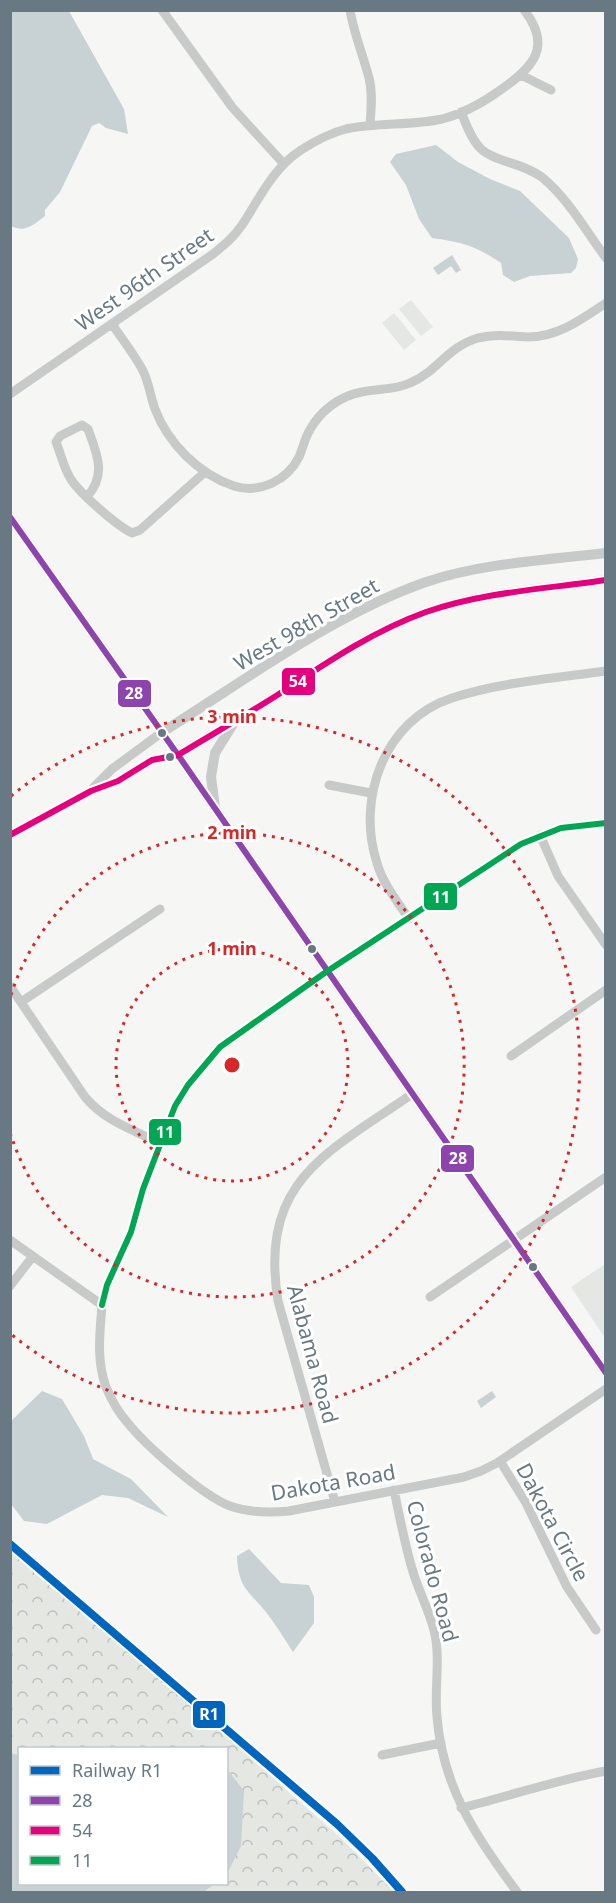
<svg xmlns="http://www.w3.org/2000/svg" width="616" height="1903" font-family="'Noto Sans',sans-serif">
<defs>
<pattern id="forest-crowns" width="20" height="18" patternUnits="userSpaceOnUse" patternTransform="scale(1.5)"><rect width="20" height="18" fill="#e5e7e3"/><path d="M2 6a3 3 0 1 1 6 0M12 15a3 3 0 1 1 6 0" fill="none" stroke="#bdc0bd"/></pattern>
</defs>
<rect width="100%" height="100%" fill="#f6f6f5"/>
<path fill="#e5e7e3" d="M411 300 433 327 421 336 399 309Z
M394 313 416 340 404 350 382 323Z
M605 1264V1338L571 1287Z"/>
<path fill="url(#forest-crowns)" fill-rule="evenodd" d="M10 1545 342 1839 394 1892H11ZM20 1748H226V1884H20Z"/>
<path fill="#c8d1d3" d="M10 11H69L124 109 128 134 106 128 99 123 92 126 60 192 45 210V216C33 225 25 233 11 226Z
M436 145 458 162 490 179 520 191 569 238 578 259 576 268 571 273 530 276 514 282 503 275 501 263C476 246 462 242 432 238L419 219 406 185 390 162 396 154Z
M452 255 461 270 456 273 451 266 438 275 433 268Z
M42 1391 62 1399 84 1436 93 1459 131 1479 168 1517 128 1498 102 1495 47 1524 24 1521 11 1504V1421Z
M492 1391 496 1397 481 1408 477 1401Z
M249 1549 281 1583 309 1585 314 1597V1623L293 1652C285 1640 278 1628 269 1616 251 1592 238 1590 237 1556Z
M10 1753 19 1755 20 1884H215L203 1892H11Z
M227 1769 244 1791 241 1846 227 1874Z"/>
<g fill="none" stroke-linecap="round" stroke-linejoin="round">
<path stroke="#c8caca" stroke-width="9" d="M162 10 232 107 284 164
M350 10C354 34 363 55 369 78 373 93 371 110 370 125
M521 75 551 90
M461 112C466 124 471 139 481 149 495 162 524 163 543 178 569 200 586 231 606 258
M112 324C122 339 134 354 142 369 149 381 150 396 155 409 168 443 198 474 234 486 259 494 287 481 299 457 303 448 305 437 311 428 319 414 333 402 348 396 369 387 391 392 410 383 437 372 447 347 478 338 495 334 510 336 528 337 558 337 582 319 606 303
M10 394 213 254C224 245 234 237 242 225 260 198 272 169 301 150 315 141 330 133 346 129 378 122 410 126 442 119 462 114 482 103 499 91 531 69 554 48 524 10
M87 497C107 474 97 454 88 429L82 425 60 436 56 442C61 454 64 470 72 481 82 495 116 525 132 533L140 530 205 472
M329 785 371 793
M93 788 112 769 161 733
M10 835 91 791 118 781 152 760 178 755
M540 835 558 876 606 945
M409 919C397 901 383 884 377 863 356 799 384 720 452 698 501 682 555 678 606 671
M10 986 85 1097C105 1121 133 1130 160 1143
M21 1002 160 909
M511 1056 606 990
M10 1240 102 1305C100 1332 96 1360 106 1387 111 1399 118 1412 127 1422 145 1445 203 1496 230 1506 250 1513 269 1513 289 1511L464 1477 481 1471 497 1463 606 1389
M10 1286 33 1256
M430 1297 606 1177
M102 1305 107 1285 131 1232 143 1189 175 1106 188 1085 220 1047 326 972 521 844 561 828 606 823
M500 1461 526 1503 567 1587 596 1630
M394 1490C400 1518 405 1547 414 1575 420 1593 429 1611 434 1630 441 1658 434 1688 437 1717 443 1788 476 1837 517 1892
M335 1502 278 1301C259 1180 326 1154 412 1094
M382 1755 441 1743
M461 1808C510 1796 556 1780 606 1771"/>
<path stroke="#c8caca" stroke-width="10" d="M10 517 178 755 606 1373
M161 733C244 681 334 614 426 582 483 563 546 560 606 553
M178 755C211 735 246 715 279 694 326 663 373 631 426 612 484 592 545 589 606 580
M215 807 211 777 215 753 233 724"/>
<g stroke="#fff" stroke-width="10">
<path id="bus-1" d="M10 517 178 755 606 1373"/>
</g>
<g stroke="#fff" stroke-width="10">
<path id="bus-2" d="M10 835 91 791 118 781 152 760 178 755C211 735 246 715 279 694 326 663 373 631 426 612 484 592 545 589 606 580"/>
</g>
<g stroke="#fff" stroke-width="10">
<path id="bus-3" d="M102 1305 107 1285 131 1232 143 1189 175 1106 188 1085 220 1047 326 972 521 844 561 828 606 823"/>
</g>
<use href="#bus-1" stroke="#8e44ad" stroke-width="6"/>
<use href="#bus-2" stroke="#e5007d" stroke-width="6"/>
<use href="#bus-3" stroke="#00a651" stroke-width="6"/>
<g stroke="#fff" stroke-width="12">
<path id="rail-1" d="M10 1544 337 1824 372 1858 402 1892"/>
</g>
<use href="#rail-1" stroke="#0065bd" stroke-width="8"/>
</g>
<g fill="none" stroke="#d62828" stroke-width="3" stroke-dasharray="3 6">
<circle cx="232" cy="1065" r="116"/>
<path d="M11 995A232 232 0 1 1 11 1135"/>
<path d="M11 796A348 348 0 1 1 11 1334"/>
</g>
<g fill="#687983" stroke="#fff" stroke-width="2">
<circle cx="162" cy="733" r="5"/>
<circle cx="170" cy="757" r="5"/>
<circle cx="312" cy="949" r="5"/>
<circle cx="533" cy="1267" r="5"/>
</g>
<g text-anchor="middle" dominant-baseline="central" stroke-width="6" stroke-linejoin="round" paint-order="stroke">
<g font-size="21" fill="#687983" stroke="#fff">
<text transform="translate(144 279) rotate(-35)">West 96th Street</text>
<text transform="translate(306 624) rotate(-30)">West 98th Street</text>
<text transform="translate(313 1354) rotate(75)">Alabama Road</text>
<text transform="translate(333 1482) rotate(-10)">Dakota Road</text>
<text transform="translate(553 1522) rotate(62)">Dakota Circle</text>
<text transform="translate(433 1571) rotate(75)">Colorado Road</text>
</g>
</g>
<circle cx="232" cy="1065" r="9" fill="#d62828" stroke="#fff" stroke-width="3"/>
<g font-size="18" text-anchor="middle" font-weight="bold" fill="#d62828" stroke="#fff" stroke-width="6" stroke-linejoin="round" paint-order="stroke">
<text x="232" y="723">3 min</text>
<text x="232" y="839">2 min</text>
<text x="232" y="955">1 min</text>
</g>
<g stroke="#fff" stroke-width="2">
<rect x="281" y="667" width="35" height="29" rx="6" fill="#e5007d"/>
<rect x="117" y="679" width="35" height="29" rx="6" fill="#8e44ad"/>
<rect x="423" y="882" width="35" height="29" rx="6" fill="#00a651"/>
<rect x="148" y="1118" width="34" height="28" rx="6" fill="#00a651"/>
<rect x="440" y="1144" width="35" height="29" rx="6" fill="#8e44ad"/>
<rect x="192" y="1700" width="34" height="29" rx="6" fill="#0065bd"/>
</g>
<g font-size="16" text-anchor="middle" font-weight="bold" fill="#fff">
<text x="298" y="687">54</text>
<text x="134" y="699">28</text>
<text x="441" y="903">11</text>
<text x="165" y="1138">11</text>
<text x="458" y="1164">28</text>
<text x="209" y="1720">R1</text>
</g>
<rect width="616" height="1903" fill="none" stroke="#687983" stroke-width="24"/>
<rect x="18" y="1747" width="210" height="138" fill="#ffffff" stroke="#c3c9cd" stroke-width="1.5"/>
<rect x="30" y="1766" width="30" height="9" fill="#0065bd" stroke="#c3c9cd" stroke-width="1.5"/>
<text x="72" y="1777" font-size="18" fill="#687983">Railway R1</text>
<rect x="30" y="1796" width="30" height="9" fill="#8e44ad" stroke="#c3c9cd" stroke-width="1.5"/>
<text x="72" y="1807" font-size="18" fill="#687983">28</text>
<rect x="30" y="1826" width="30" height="9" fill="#e5007d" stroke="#c3c9cd" stroke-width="1.5"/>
<text x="72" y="1837" font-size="18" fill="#687983">54</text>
<rect x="30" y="1856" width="30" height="9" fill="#00a651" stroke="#c3c9cd" stroke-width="1.5"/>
<text x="72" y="1867" font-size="18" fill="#687983">11</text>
</svg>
